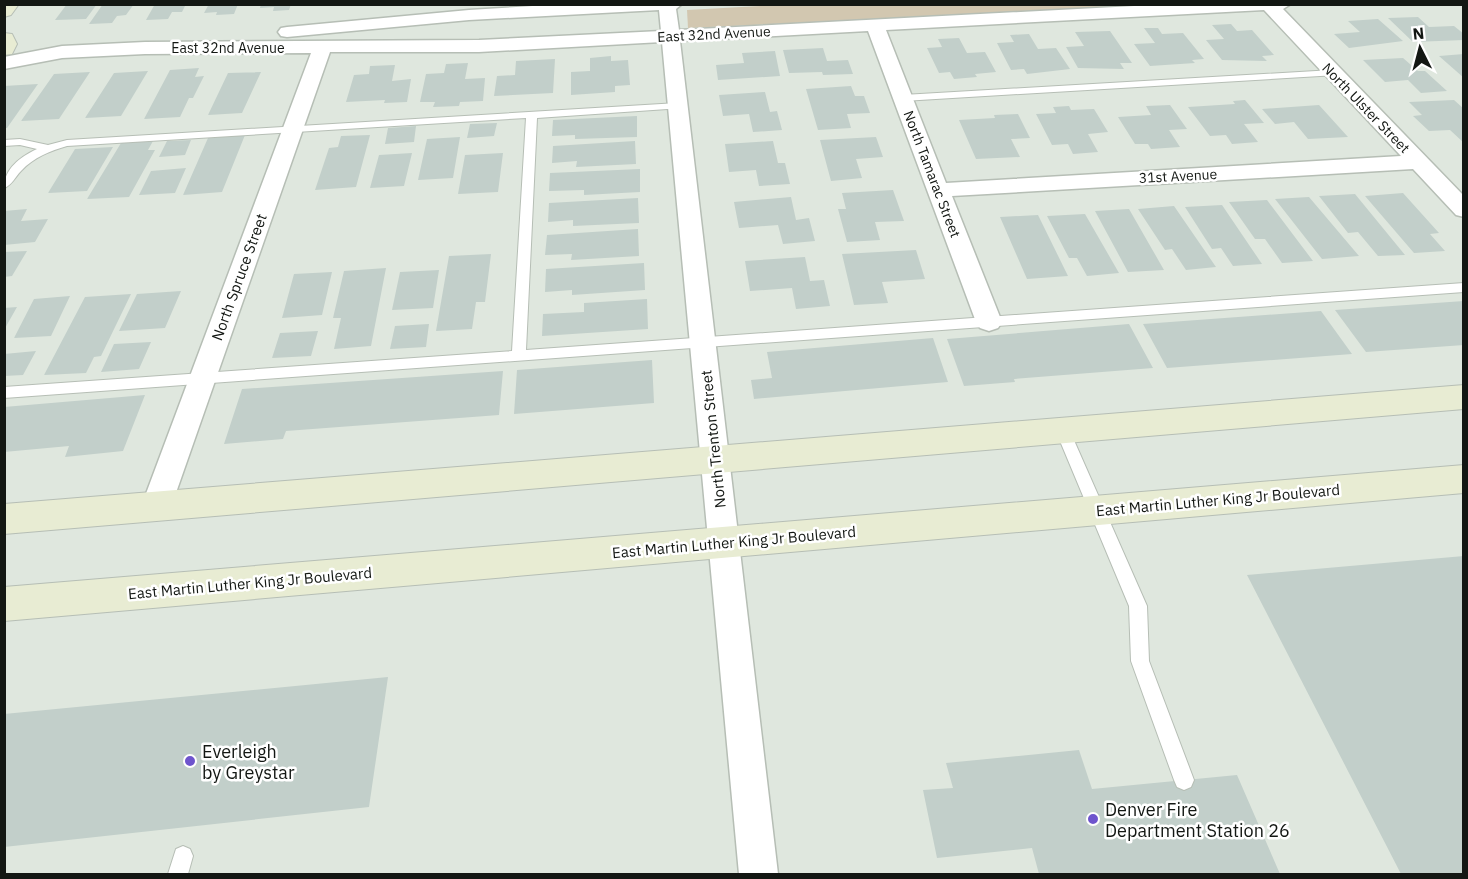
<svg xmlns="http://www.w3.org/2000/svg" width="1468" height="879" font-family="'IBM Plex Sans',sans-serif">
<rect width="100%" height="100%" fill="#dfe7de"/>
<path fill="#d2c7b0" d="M795 4 1184 5 688 28 687 10Z"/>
<path fill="#c2cfca" d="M67 4H97L86 19 55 20Z
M103 4H134L126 15 117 16 112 23 89 24Z
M155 4H186L182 12H172L168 19 146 20Z
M209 4H238L234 14 216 15 217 12 204 13Z
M261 4H291L289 10 273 11 274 7 260 8Z
M1418 17 1429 27 1454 26 1464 34V40L1413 42 1388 18Z
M1378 19 1403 41 1349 48 1334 34 1360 32 1348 21Z
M1231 24 1237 31 1252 30 1274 55 1262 56 1267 61 1222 60 1206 40 1224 39 1212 25Z
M1144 28H1158L1162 34 1183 33 1204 59 1192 60 1195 63 1150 66 1134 44 1155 43Z
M1110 31 1132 63H1120L1124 69 1078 68 1066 47 1084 46 1075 32Z
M1029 34 1038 49 1056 48 1070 69 1027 74 1024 69 1011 70 997 43 1014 42 1010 35Z
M959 38 967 53 985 52 996 72 975 74 977 77 954 79 950 72 939 73 927 48 942 47 938 39Z
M823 48 827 61 848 60 853 74 823 75 822 72 789 73 783 50Z
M775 51 780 76 718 80 716 65 744 63 742 53Z
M1464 54V78L1439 56Z
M611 56V61L628 60 630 85 615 86V92L571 95V72L590 71V58Z
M1403 58 1418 71H1425L1447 91 1421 93 1408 80 1385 82 1363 60Z
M555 59 553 93 494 96 497 76 515 75 516 61Z
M468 63 465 79 485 78 483 101 460 102 459 106 433 107 435 102H420L426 74 444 73 446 64Z
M395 65 392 81 411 79 407 102 384 103 385 100 346 102 354 75 369 74 370 66Z
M199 68 195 77 204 76 193 98H189L180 117 144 119 170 70Z
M148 71 121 116 85 118 114 73Z
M90 72 59 119 21 121 54 74Z
M261 72 242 113 208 115 228 73Z
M38 84 7 128H4V86Z
M851 86 855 96H864L870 113 847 114 851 128 818 130 806 89Z
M765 92 770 112 777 111 782 130 753 132 749 114 723 116 719 95Z
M1245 100 1264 123 1244 124 1258 142 1232 144 1226 135 1210 136 1188 107 1235 104 1233 101Z
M1454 100 1464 109V143L1450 130 1429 131 1413 116 1422 115 1409 102Z
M1170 105 1187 129 1169 130 1180 147 1151 149 1148 144H1135L1118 117 1151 115 1146 106Z
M1319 105 1348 137 1308 139 1294 122 1275 124 1262 109Z
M1069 106 1071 110 1094 109 1108 132 1088 134 1098 152 1073 154 1068 144 1052 145 1036 114 1056 113 1053 107Z
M1018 114 1030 138 1011 139 1020 157 976 159 959 120 995 118 994 115Z
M637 116V137L575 139V135L552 136 553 120Z
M497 123 494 136 467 138 470 124Z
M416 126 414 142 385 144 388 128Z
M245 135 222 192 183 195 208 138Z
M370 135 356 187 315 190 329 148 338 147 341 136Z
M460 137 453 178 418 180 427 139Z
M876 137 883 157 856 159 862 178 831 181 820 140Z
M191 140 185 155 159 157 167 141Z
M153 141 148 150H155L129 197 87 199 121 143Z
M635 141 636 164 576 167 577 161 552 163 553 146Z
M773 141 778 163H785L790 184 759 186 756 170 729 172 725 144Z
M113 147 87 191 48 193 75 149Z
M412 153 404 186 370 188 379 155Z
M503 153 498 192 458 194 465 155Z
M186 168 175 193 139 195 151 171Z
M640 169V192L584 195V190L549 191 550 173Z
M893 190 904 221 875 222 880 240 847 242 838 209H846L842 193Z
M1403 193 1439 233 1430 234 1445 251 1414 253 1365 196Z
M1355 194 1405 255 1378 256 1358 232 1348 233 1319 196Z
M791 197 796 220 809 218 815 241 783 244 778 225 739 228 734 202Z
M1309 197 1359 256 1322 259 1275 199Z
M638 198 639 223 573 226V220L548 222 549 203Z
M1267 200 1313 261 1282 263 1265 239H1255L1229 202Z
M1222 205 1262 264 1233 266 1221 248 1212 249 1185 207Z
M1174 206 1216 267 1186 270 1172 249 1165 250 1138 209Z
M27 209 21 221 48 219 35 242 4 245V211Z
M1129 209 1164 270 1128 272 1095 211Z
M1085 214 1119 273 1087 276 1077 258H1069L1047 216Z
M1038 215 1068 276 1027 279 1000 217Z
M638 229 639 256 571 260 572 254 545 255 547 235Z
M916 250 925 279 882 282 888 303 854 305 842 254Z
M27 251 12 276 4 277V252Z
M491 254 485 302H476L472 329 436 331 449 256Z
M805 257 810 281 824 280 830 306 796 309 792 288 750 291 745 261Z
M644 263 645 290 572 295V290L545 292 546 269Z
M386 268 371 346 334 349 341 318H333L344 271Z
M439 270 433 308 392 310 400 272Z
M332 272 322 315 282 318 294 274Z
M181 291 165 328 119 331 137 294Z
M131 294 101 356 94 357 86 373 44 375 85 297Z
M70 296 51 336 14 338 34 299Z
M647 299 648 329 542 336 543 314 584 312V303Z
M1464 301V345L1366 352 1335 310Z
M17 307 4 330V308Z
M1321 311 1352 354 1167 368 1143 324Z
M429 324 426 347 390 349 395 326Z
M1129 324 1153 368 1014 379 1015 382 964 386 947 339Z
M318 331 311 356 272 358 280 333Z
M933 338 948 382 754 399 751 380 772 378 767 352Z
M151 342 139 369 101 372 114 344Z
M36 351 23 375 4 376V354Z
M652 360 654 403 514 414 517 370Z
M503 371 499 415 286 431 283 439 224 444 242 389Z
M145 395 123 451 65 457 69 446 4 452V407Z
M1464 556V874H1401L1247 575Z
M388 677 369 807 4 847V714Z
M1079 750 1092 789 1237 775 1280 874H1039L1032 848 937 858 923 790 953 788 946 763Z"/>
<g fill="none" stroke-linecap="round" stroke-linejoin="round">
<g stroke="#b6beb5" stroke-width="2">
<path id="lane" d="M1333 70 1338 73 1337 75 903 101 898 98 903 95Z
M678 103 683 106 682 108 537 118 526 350 1464 283V292L4 398V387L512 351 526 118 67 146C50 151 34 157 21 171 15 177 12 185 4 188 4 169 20 157 37 149L20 145 4 146V140L20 139 48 145 67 140Z
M1062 423 1067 425 1069 429 1147 606 1149 661 1194 780 1191 787 1184 790 1177 787 1174 780 1131 661 1129 606 1055 429 1057 425Z
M183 846 190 849 193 856 188 874H168L176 849Z"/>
</g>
<g stroke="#b6beb5" stroke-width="3">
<path id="street" d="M565 4H682L676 9 679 30 1172 4H1291L1283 9 1464 196V217L1456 215 1413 169 952 196 1002 322 998 328 989 331 980 328 976 322 868 31 680 41 778 874H739L662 42 479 52H330L171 507 167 516 156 520 145 516 141 507 311 53 145 54 62 58 4 69V57L62 46 145 42 479 40 661 31 659 10 469 20 287 37 281 36 278 32 281 28 287 27 469 10ZM1264 10 1401 156 946 183 886 30Z"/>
</g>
<g stroke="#b6beb5" stroke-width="2">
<path id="secondary" d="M4 4H19L11 15 4 17Z
M4 33 12 34 17 44 12 54 4 55Z
M1464 385V409L4 534V504Z
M1464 465V493L4 621V587Z"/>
</g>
<use href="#lane" fill="#fff" fill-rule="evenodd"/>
<use href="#street" fill="#fff" fill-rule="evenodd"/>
<use href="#secondary" fill="#e8ecd3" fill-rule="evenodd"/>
</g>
<g fill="#6e54cd" stroke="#fff" stroke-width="2">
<circle cx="190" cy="761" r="6"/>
<circle cx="1093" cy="819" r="6"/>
</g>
<g text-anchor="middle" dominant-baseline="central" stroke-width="5" stroke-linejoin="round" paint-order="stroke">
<g font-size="14" fill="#131713" stroke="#fff">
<text transform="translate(714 34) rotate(-3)">East 32nd Avenue</text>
<text x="228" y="48">East 32nd Avenue</text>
<text transform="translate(1366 108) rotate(46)">North Ulster Street</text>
<text transform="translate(932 174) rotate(69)">North Tamarac Street</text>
<text transform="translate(1178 176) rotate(-3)">31st Avenue</text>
</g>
<g font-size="15" fill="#131713" stroke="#fff">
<text transform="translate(239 277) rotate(-70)">North Spruce Street</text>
<text transform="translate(713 439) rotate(-96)">North Trenton Street</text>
<text transform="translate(1218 500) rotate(-5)">East Martin Luther King Jr Boulevard</text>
<text transform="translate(734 542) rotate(-5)">East Martin Luther King Jr Boulevard</text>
<text transform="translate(250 583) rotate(-5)">East Martin Luther King Jr Boulevard</text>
</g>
<g font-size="18" fill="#131713" stroke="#fff" text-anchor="start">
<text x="202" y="751">Everleigh<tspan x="202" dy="21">by Greystar</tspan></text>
<text x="1105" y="809">Denver Fire<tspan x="1105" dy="21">Department Station 26</tspan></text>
</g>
</g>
<rect width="1468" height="879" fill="none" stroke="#131713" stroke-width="12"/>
<g transform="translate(1420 48) rotate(354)" stroke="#ffffff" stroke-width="4.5" paint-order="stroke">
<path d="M0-4.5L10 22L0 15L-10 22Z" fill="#131713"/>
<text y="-9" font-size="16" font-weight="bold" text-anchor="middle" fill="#131713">N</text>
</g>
</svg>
